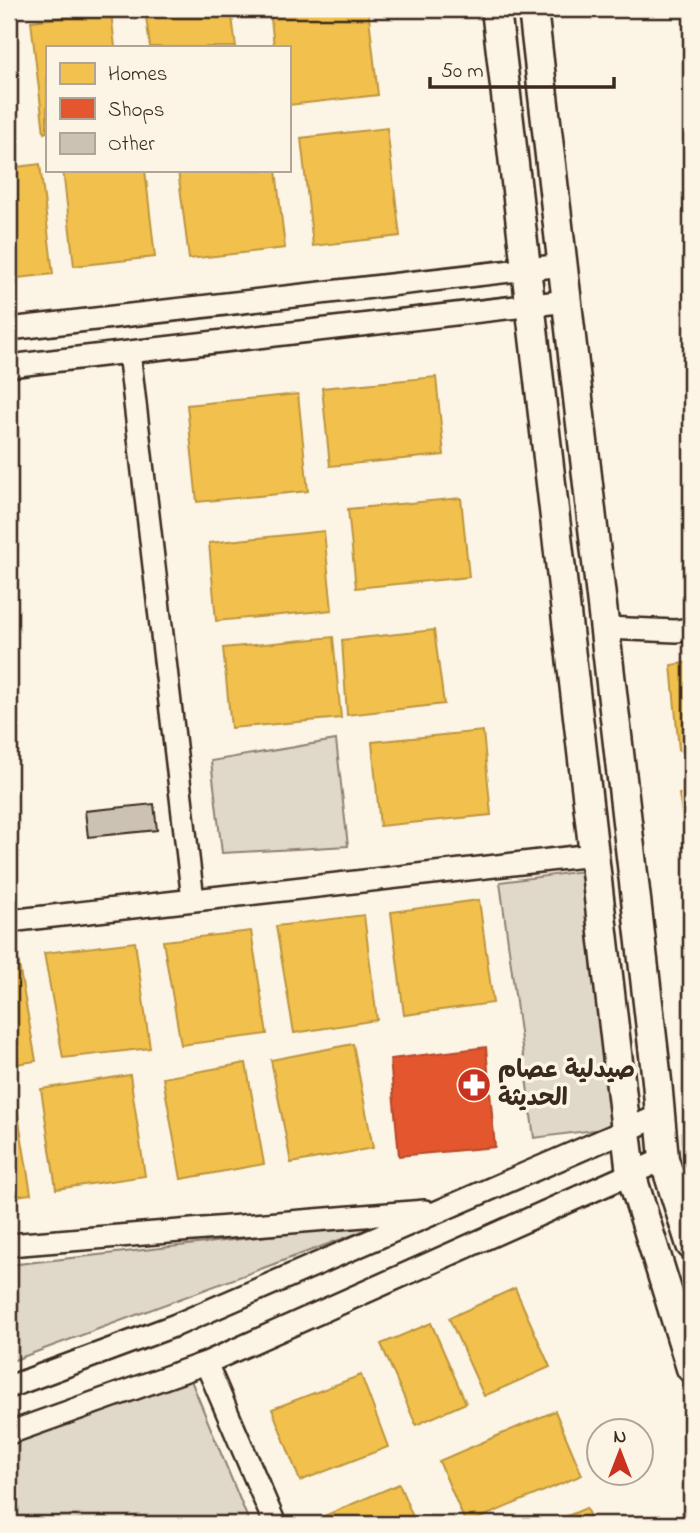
<svg xmlns="http://www.w3.org/2000/svg" width="700" height="1533" font-family="'Indie Flower','Playpen Sans Arabic',sans-serif">
<rect width="100%" height="100%" fill="#fcf5e5"/>
<filter id="ink" filterUnits="userSpaceOnUse"><feTurbulence type="fractalNoise" baseFrequency=".0143" numOctaves="2"/><feDisplacementMap in="SourceGraphic" scale="14" xChannelSelector="R" yChannelSelector="G"/><feConvolveMatrix kernelMatrix="1 2 1 2 8 2 1 2 1" color-interpolation-filters="sRGB"/></filter>
<g filter="url(#ink)">
<path fill="#e0d8c8" stroke="#8e8173" stroke-width="2" d="M336 740 348 846 222 853 211 761Z
M583 871 618 1127 534 1138 500 882Z
M385 1223 9 1362V1265Z
M188 1373 250 1524H9V1446Z"/>
<path fill="#f2c14e" stroke="#bb9440" stroke-width="2" d="M145 9H231L236 47H150Z
M270 9H368L378 95 289 105V47H274Z
M111 12 115 47H47V132L44 133 31 21Z
M387 128 400 236 313 246 301 138Z
M40 164 53 274 9 279V168Z
M63 170H145L155 257 74 266Z
M178 170H276L285 248 189 259Z
M436 377 444 455 330 466 322 388Z
M298 394 308 491 197 502 187 405Z
M461 498 469 577 356 588 348 509Z
M324 531 332 610 216 621 209 543Z
M434 630 444 704 347 715 342 640Z
M333 637 341 718 231 728 223 648Z
M691 662V748L679 750 671 665Z
M483 731 491 815 380 826 372 742Z
M691 792V872L679 794Z
M479 900 493 1003 404 1015 391 912Z
M364 915 377 1020 294 1033 276 926Z
M251 931 267 1034 181 1045 163 941Z
M135 942 150 1048 63 1058 44 953Z
M18 960 36 1061 9 1065V961Z
M353 1044 373 1148 291 1163 271 1060Z
M246 1063 264 1164 181 1179 163 1078Z
M130 1075 145 1176 56 1189 41 1089Z
M9 1090H14L31 1194 9 1197Z
M515 1288 550 1367 484 1396 449 1318Z
M431 1323 466 1403 416 1425 381 1344Z
M361 1375 388 1447 300 1481 272 1409Z
M555 1411 582 1475 466 1524 439 1461Z
M399 1484 416 1524H311L310 1522Z
M586 1508 593 1524H549Z"/>
<path fill="#e4572e" stroke="#b14a29" stroke-width="2" d="M9 68 17 143 9 144Z
M486 1047 495 1147 399 1156 390 1059Z"/>
<path fill="#ccc2b3" stroke="#3b2a1e" stroke-width="2" d="M154 804 157 830 88 837 85 811Z"/>
<g fill="none" stroke-linecap="round" stroke-linejoin="round">
<g stroke="#3b2a1e" stroke-width="26">
<path id="street" d="M9 329 563 265
M129 352 193 900
M9 366 567 301
M605 628 676 631 691 629
M9 921 593 855
M9 1245 425 1211
M206 1363 275 1524
M9 1387 176 1325 659 1116
M9 1433 206 1363 664 1159"/>
</g>
<g stroke="#3b2a1e" stroke-width="33">
<path id="secondary" d="M496 9 631 1174 691 1368
M533 9 657 1081 664 1159 691 1245"/>
</g>
<use href="#street" stroke="#fcf5e5" stroke-width="21"/>
<use href="#secondary" stroke="#fcf5e5" stroke-width="28"/>
</g>
</g>
<defs>
<g id="pharmacy-disc" transform="scale(1.75)"><circle r="9.5" fill="#c8321e" stroke="#fcf5e5"/><path d="M-2-6h4v4h4v4h-4v4h-4v-4h-4v-4h4Z" fill="#fff"/></g>
</defs>
<g fill-rule="evenodd">
<use href="#pharmacy-disc" x="474" y="1085"/>
</g>
<g text-anchor="middle" dominant-baseline="central" stroke-width="7" stroke-linejoin="round" paint-order="stroke">
<g font-size="24" font-weight="bold" fill="#3b2a1e" stroke="#fcf5e5" text-anchor="start">
<text x="498" y="1071">صيدلية عصام<tspan x="498" dy="28">الحديثة</tspan></text>
</g>
</g>
<rect width="700" height="1533" fill="none" stroke="#fcf5e5" stroke-width="35"/>
<rect x="18" y="18" width="665" height="1498" fill="none" stroke="#3b2a1e" stroke-width="2.5" filter="url(#ink)"/>
<rect x="46" y="46" width="245" height="126" fill="#fcf5e5" stroke="#afa495" stroke-width="2"/>
<rect x="60" y="63" width="35" height="21" fill="#f2c14e" stroke="#afa495" stroke-width="2"/>
<text x="108" y="80" font-size="21" fill="#3b2a1e">Homes</text>
<rect x="60" y="98" width="35" height="21" fill="#e4572e" stroke="#afa495" stroke-width="2"/>
<text x="108" y="116" font-size="21" fill="#3b2a1e">Shops</text>
<rect x="60" y="133" width="35" height="21" fill="#ccc2b3" stroke="#afa495" stroke-width="2"/>
<text x="108" y="150" font-size="21" fill="#3b2a1e">Other</text>
<g transform="translate(620 1452)"><circle r="33" fill="#fcf5e5" stroke="#afa495" stroke-width="2"/>
<path d="M0-5L12 26L0 18L-12 26Z" fill="#c8321e"/>
<text y="-10" font-size="19" font-weight="bold" text-anchor="middle" fill="#3b2a1e">N</text>
</g>
<path d="M430 77v10h184v-10" fill="none" stroke="#3b2a1e" stroke-width="3.5"/>
<text x="441" y="77" font-size="21" fill="#3b2a1e" stroke="#fcf5e5" stroke-width="5" paint-order="stroke">50 m</text>
</svg>
